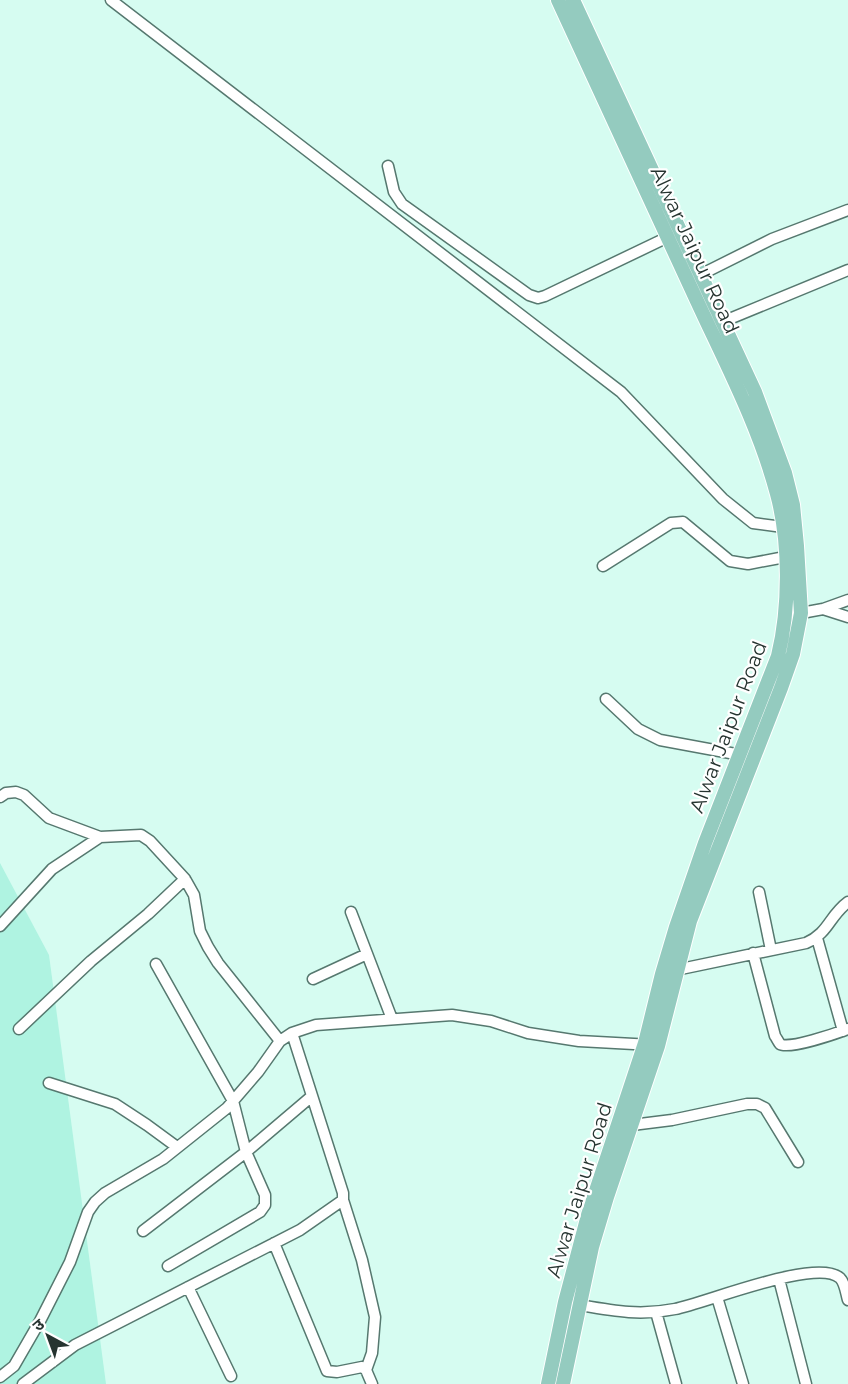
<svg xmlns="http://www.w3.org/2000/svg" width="848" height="1384" font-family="Montserrat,'Noto Sans Devanagari',sans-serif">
<rect width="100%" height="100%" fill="#d6fcf1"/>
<path fill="#aff3e1" d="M0 863 49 955 106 1384H0Z"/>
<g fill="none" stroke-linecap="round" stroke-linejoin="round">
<g stroke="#56786f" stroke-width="13">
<path id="minor" d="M111 0 621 392 723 499 753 523 783 527
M388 166 394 192 402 204 529 295 538 298 545 296 668 237
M700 275 772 239 848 210
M722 322 848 270
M603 566 671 523 683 522 730 561 748 564 785 557
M823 609 848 617
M785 616 823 609 848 600
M606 699 638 729 660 740 741 755
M0 797 6 793 16 792 24 795 49 818 100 837
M759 892 771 950
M351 912 392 1019
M0 926 52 869 100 837 141 835 150 841 185 879 194 895 200 931 208 947 218 963 280 1041
M817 938 843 1031
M753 953 775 1036C776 1037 779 1043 780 1044 788 1050 837 1033 848 1029
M156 964 233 1101 246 1152 265 1195V1205L260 1212 168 1266
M676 970 806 943C829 933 829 916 848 902
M313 979 367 954
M19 1029 91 961 148 914 185 879
M49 1083 115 1104 147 1125 177 1147
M632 1125 672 1120 747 1104H757L765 1108 798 1162
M343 1200 362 1260 375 1317 372 1353 366 1370
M143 1231 246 1152 312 1096
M274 1243 327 1371 337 1372 362 1367 366 1370 372 1384
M779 1279 806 1384
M188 1287 231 1376
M717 1297 743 1384
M579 1305C614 1311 640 1316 675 1309 706 1303 817 1257 840 1278 845 1283 846 1293 848 1300
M656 1312 676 1384
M0 1377 14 1366 40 1321 70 1262 88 1212 95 1202 105 1193 163 1159 227 1108 258 1072 280 1041 292 1033 316 1025 452 1015 491 1021 528 1033 579 1041 652 1045
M23 1384 75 1345 300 1230 343 1200V1193L292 1033"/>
</g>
<g stroke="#fff" stroke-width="16">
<path id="major" d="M548 1384 565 1302 588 1215 645 1043 662 974 676 927 705 843 778 656C790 607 790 542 777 494 759 426 726 364 697 301 651 200 604 100 558 0
M563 1384 592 1247 607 1197 658 1046 690 921 781 688 793 654 801 613 797 546 793 505 785 473 755 392 573 0"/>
</g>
<use href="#minor" stroke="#fff" stroke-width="10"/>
<use href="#major" stroke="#94cbbf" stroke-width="14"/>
</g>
<g text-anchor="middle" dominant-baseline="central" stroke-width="4.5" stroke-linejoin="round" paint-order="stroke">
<g font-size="20" fill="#263430" stroke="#fff">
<text transform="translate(695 250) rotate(65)">Alwar Jaipur Road</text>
<text transform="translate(728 727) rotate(-69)">Alwar Jaipur Road</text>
<text transform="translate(579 1190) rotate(-73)">Alwar Jaipur Road</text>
</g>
</g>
<g transform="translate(48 1336) rotate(319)" stroke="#ffffff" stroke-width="4.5" paint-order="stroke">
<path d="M0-4.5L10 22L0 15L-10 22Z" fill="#263430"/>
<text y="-9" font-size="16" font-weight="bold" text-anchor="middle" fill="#263430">उ</text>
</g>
</svg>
